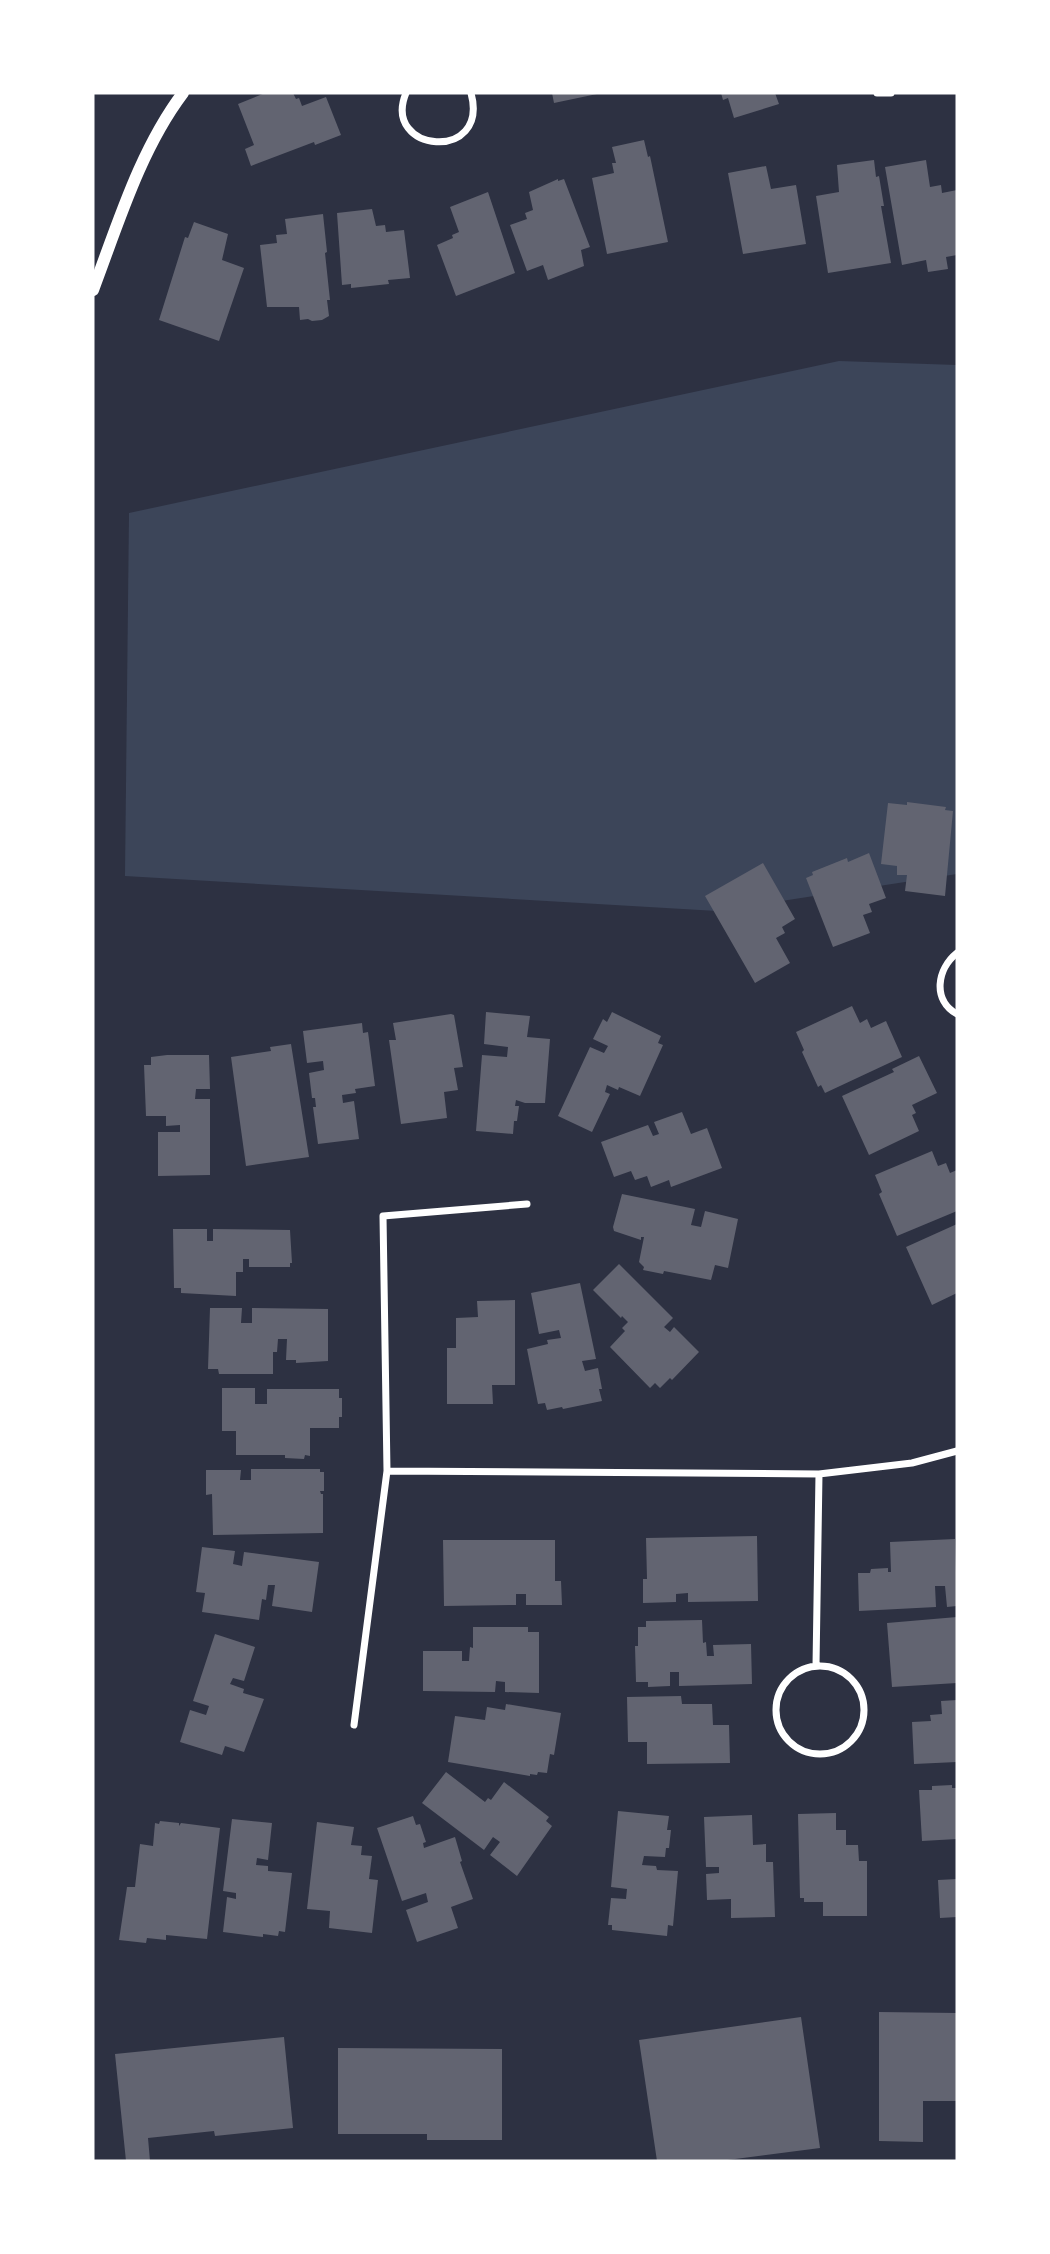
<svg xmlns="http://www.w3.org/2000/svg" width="1050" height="2254" font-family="Lato,sans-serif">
<rect width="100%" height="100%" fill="#2d3142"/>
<path fill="#3c4559" d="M839 361 957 365V874L717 911 125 876 129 513Z"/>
<path fill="#626471" d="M265 93H293L296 99 299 98 302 106 326 97 341 135 315 145 314 142 251 166 245 149 254 145 238 104Z
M552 93H596L597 94 554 103Z
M721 93H775L779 104 734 118 728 98 723 100Z
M644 140 648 157 650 156 668 242 607 254 592 178 614 173 612 163H616L612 147Z
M874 160 876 177 879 176 884 206H881L891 263 828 273 816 196 839 192 837 165Z
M926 160 930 187 941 185 942 193 957 190V255L946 257 948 269 928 272 926 260 902 265 885 167Z
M766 166 771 189 796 185 806 244 743 254 728 173Z
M558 179V181L564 179 590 247 581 250 584 266 548 280 543 265 527 271 510 225 527 219 525 213 533 210 529 192Z
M488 192 515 273 456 296 437 245 453 238 452 235 459 232 450 207Z
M372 209 376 226 385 225 386 232 404 230 410 278 388 280 389 284 351 288V284L342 285 337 213Z
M323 214 327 252 325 253 330 300H327L329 316 322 320 312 321 308 319 300 320 299 307H267L260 245 277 243 276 235 287 234 285 219Z
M194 222 228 234 222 260 244 268 219 341 159 320 185 237 188 238Z
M907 802 946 807 945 810 953 811 945 896 905 891 907 875H897V866L881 864 888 803 907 805Z
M869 853 886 898 869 904 872 912 863 915 870 933 833 947 806 878 813 875 812 872 847 858 848 862Z
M763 863 795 919 782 927 785 933 776 938 790 963 755 983 705 896Z
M852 1006 860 1023 867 1019 871 1028 886 1021 902 1057 825 1093 821 1085 818 1087 802 1052 804 1050 796 1032Z
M486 1012 530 1016 527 1037 550 1039 545 1103H525L516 1100 515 1106H519L517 1121H514L513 1134 476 1131 482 1055 507 1057 508 1047 484 1044Z
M612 1012 661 1036 658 1043 663 1045 640 1096 619 1087 618 1090 607 1085 605 1092 610 1094 592 1132 558 1116 590 1047 604 1053 608 1046 593 1039 603 1019 607 1022Z
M451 1014 454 1015 463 1067 454 1068 458 1090 444 1092 447 1118 401 1124 389 1040H396L393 1023Z
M362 1023 363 1033 368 1032 375 1086 355 1089 356 1093 342 1095 343 1103 354 1101 359 1139 318 1144 313 1107H316L315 1098H312L309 1073 324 1070 323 1061 307 1063 303 1031Z
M291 1044 309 1157 246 1166 231 1057 271 1051 270 1047Z
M167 1055H209L210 1089H196L195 1099H210V1175L158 1176V1132H180V1125L166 1126V1116H146L144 1065H151V1057Z
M919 1056 937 1093 912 1105 916 1113 912 1115 919 1131 869 1155 842 1096 894 1072 892 1069Z
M682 1112 691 1134 707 1128 722 1168 671 1187 669 1180 651 1187 647 1176 635 1180 631 1171 614 1177 601 1142 648 1125 653 1136 659 1134 654 1122Z
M932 1151 938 1166 946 1163 950 1173 957 1170V1211L897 1236 879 1194 882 1192 875 1175Z
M622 1194 695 1209 691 1225 701 1227 705 1211 738 1219 728 1268 715 1265 711 1280 664 1271 663 1274 643 1270 644 1267 639 1262 644 1237H641V1240L614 1231 613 1227Z
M957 1224V1293L932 1305 906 1247Z
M173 1229H207V1241H213V1229L290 1230 292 1263H290V1267H249V1259H243V1272H236V1296L181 1293V1288H174Z
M619 1264 673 1318 664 1327 670 1332 674 1327 699 1352 672 1380 670 1378 660 1388 655 1383 650 1388 610 1347 625 1331 622 1328 628 1322 622 1316 621 1318 593 1290Z
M580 1283 596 1359 582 1361 585 1371 598 1368 602 1389H599L602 1401 563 1409 562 1407 547 1410 545 1403 538 1404 527 1349 548 1344 547 1340 561 1338 559 1330 539 1334 531 1293Z
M515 1300V1385H492L493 1404H447V1348H456V1318L478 1317 477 1301Z
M210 1308H242L241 1323H252V1308L328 1309V1361L296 1363V1360H286L287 1339H278L277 1352H273V1374H219L218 1369H208Z
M222 1388H255V1404H267V1389H339V1398H342V1417H339V1428H310V1456L305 1455 304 1459 285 1458V1455H236V1431H222Z
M251 1469H320V1472H324V1491H320L321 1494H323V1533L213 1535 212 1494 206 1495V1470H241L240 1480H251Z
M757 1536 758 1601 688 1602V1593L676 1594V1602L643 1603V1579H647L646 1538Z
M955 1539 957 1606 947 1607 945 1586H935L936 1607 859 1611 858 1573H870L871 1569 888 1568V1572H891L890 1542Z
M443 1540H555V1581H561L562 1605H526V1594H516V1605L444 1606Z
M202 1547 235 1551 233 1564 242 1566 244 1552 319 1562 312 1612 272 1606 275 1585H268L266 1600 262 1599 259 1620 202 1612 205 1593 196 1592Z
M957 1617V1683L892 1687 887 1623Z
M702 1620 703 1643 706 1642 707 1656H714L713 1645 751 1644 752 1684 679 1686V1672H670V1686L648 1687V1682H636L635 1646H638V1627H646V1621Z
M473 1627H528V1632H539V1693L505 1692V1682L496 1681 495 1692 423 1691V1651H462V1661H469L470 1647 473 1648Z
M215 1634 255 1647 244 1681 233 1678 230 1684 244 1689 243 1693 264 1699 244 1752 225 1746 222 1755 180 1742 190 1710 206 1715 209 1706 193 1701Z
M681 1696 682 1704H712L713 1725H729L730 1763 647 1764V1742H628L627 1697Z
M957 1700V1762L914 1764 912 1722 931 1721 930 1715 942 1714 941 1701Z
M506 1704 561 1713 554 1755 550 1754 547 1773 538 1772 537 1775 530 1774V1776L448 1762 455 1716 485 1720 487 1707 505 1710Z
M446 1772 485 1802 488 1798 491 1800 504 1782 549 1817 546 1821 552 1826 517 1876 490 1855 500 1842 493 1837 484 1850 422 1803Z
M952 1785V1788H957V1839L922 1841 919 1790H932V1786Z
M618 1811 669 1816 667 1830H671L669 1848H666L665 1857 644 1856 642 1865 656 1866 657 1870 678 1871 673 1926 668 1925 667 1936 612 1930V1925H608L611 1898 626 1899 627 1889 611 1887Z
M836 1813V1830H846V1845H858L859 1861H867V1916H823V1902H804V1898H800L798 1814Z
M752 1815 753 1845 766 1844V1862H773L775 1917 731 1918V1899L707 1900 706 1874 719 1873V1867H706L704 1817Z
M413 1816 416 1825 420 1824 426 1842 423 1843 424 1848 455 1837 462 1861 460 1862 473 1899 451 1907 458 1928 417 1942 406 1910 428 1902 426 1893 402 1901 377 1828Z
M232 1819 272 1823 268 1860 257 1858 256 1865 268 1866V1871L292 1873 285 1932 279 1931 278 1936 263 1934V1937L223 1932 227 1897 236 1899V1893L223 1891Z
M160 1821 179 1823V1826L181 1823 220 1828 207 1939 166 1935V1940L147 1938 146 1943 119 1940 127 1887H135L140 1844 153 1846 155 1823 159 1824Z
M317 1822 354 1827 351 1845 362 1846 361 1855 372 1856 369 1879 378 1880 372 1933 329 1928 330 1911 307 1909Z
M957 1879V1917L940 1918 938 1880Z
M879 2012 957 2013V2101H923V2142L879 2141Z
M801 2017 820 2148 720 2161H657L639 2040Z
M284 2037 293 2128 215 2136 214 2131 148 2138 150 2161H126L115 2054Z
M338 2048 502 2049V2140H427V2134H338Z"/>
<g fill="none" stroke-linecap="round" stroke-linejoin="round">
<path stroke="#fff" stroke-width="7" d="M406 93C381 153 490 163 471 93
M877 93H891
M957 953C937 969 932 1000 957 1014
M387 1471 819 1474 912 1463 957 1451
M816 1666 819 1474
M776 1710a44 44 0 1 1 88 0a44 44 0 1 1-88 0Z
M354 1725 387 1471 383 1216 527 1204"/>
<path stroke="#fff" stroke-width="12" d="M93 290C118 224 140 150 183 93"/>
</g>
<rect width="1050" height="2254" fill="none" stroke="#ffffff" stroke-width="189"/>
</svg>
